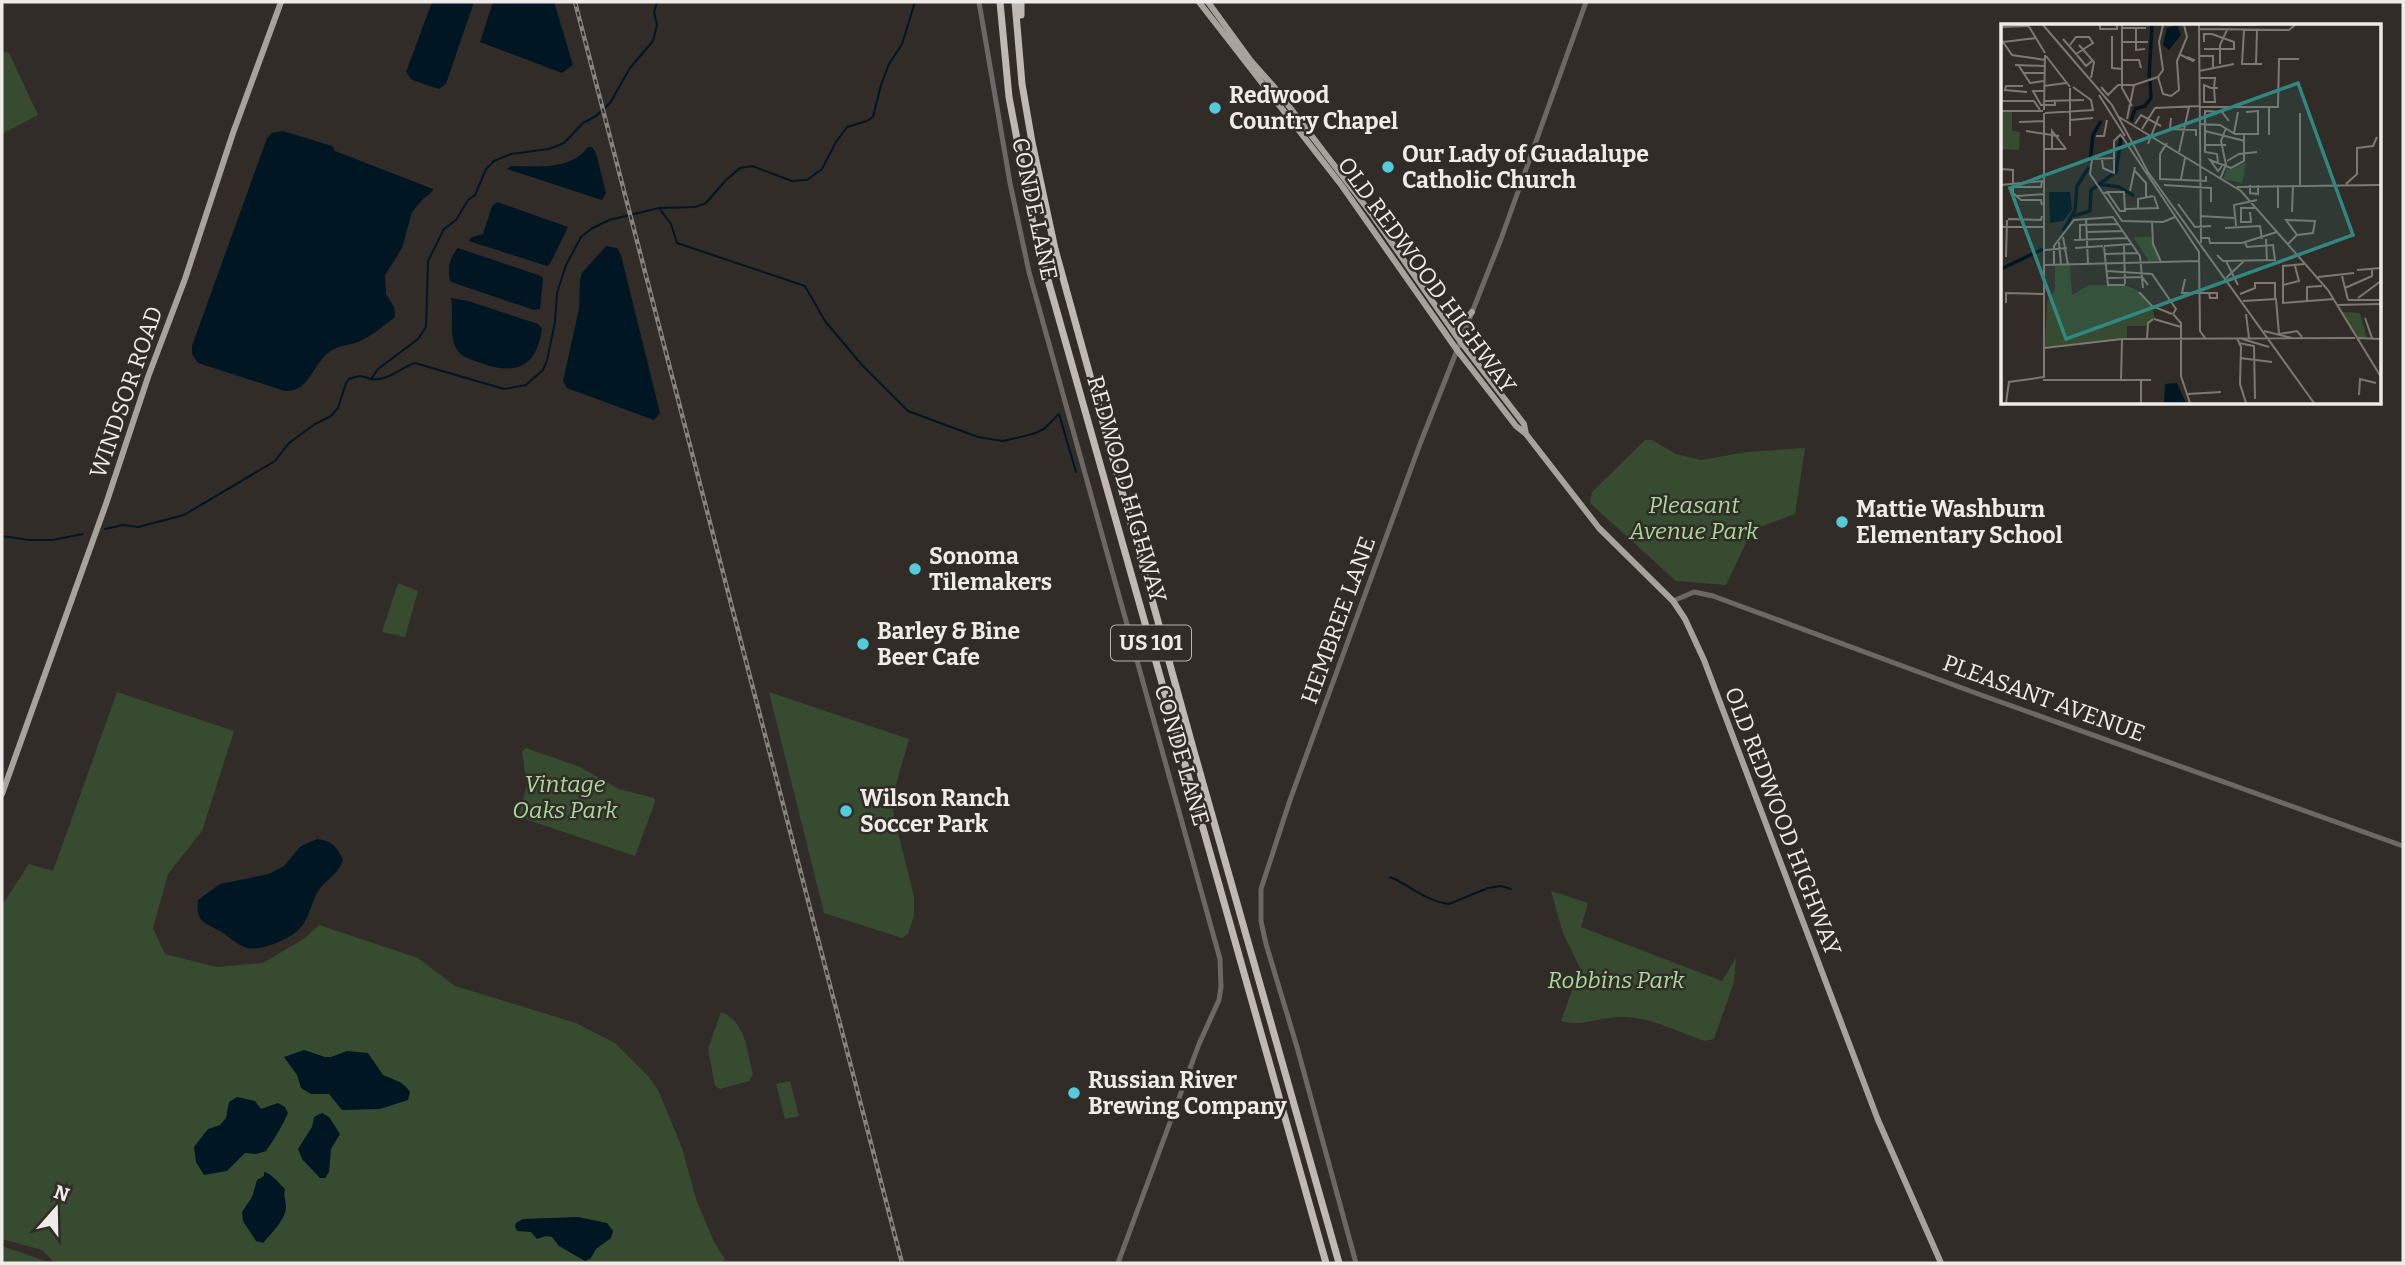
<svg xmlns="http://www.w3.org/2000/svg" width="2405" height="1265" font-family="Bitter,serif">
<rect width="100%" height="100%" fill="#312c27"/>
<path fill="#374b31" d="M6 52 9 53 38 115 2 134V54Z
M1645 440H1652L1676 454 1701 460 1747 452 1805 448 1795 514 1752 530 1726 585 1676 581 1590 503 1592 492Z
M398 583 418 591 405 637 382 632Z
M117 692 234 731 202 831 168 874 153 928 165 954 216 967 263 963 305 938 319 925 418 958 455 986 576 1023 615 1043 649 1077 659 1092 682 1148 696 1199 714 1242 725 1259 721 1263H55L42 1250 2 1239V905L29 864 53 871Z
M769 692 909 739 892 799 894 816 914 897V915L908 934 902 938 824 913Z
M526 748 580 767 619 789 654 798 655 802 635 856 522 818 519 814 527 785 522 751Z
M1551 891 1588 903 1581 927 1722 981 1736 958 1734 982 1714 1039 1705 1041C1680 1033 1653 1018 1626 1017 1603 1015 1584 1028 1561 1021L1580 968 1563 933Z
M721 1012C746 1021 747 1052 753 1074L749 1081 720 1089 715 1086 708 1049Z
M790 1081 799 1116 785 1119 776 1084Z
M2 1246 45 1261 47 1263H2Z"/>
<path fill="#001623" d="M432 2H474L446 84 439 89 412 80 406 72Z
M493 2H554L573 65 562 73 480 42Z
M283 131 332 146 335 151 433 189 432 192 423 199 412 212 402 248 385 275 386 294 394 307 395 317C384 325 371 337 358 342 347 346 337 345 328 353 311 367 310 391 285 391L198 363 192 354V346L267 138 272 133Z
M588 147H592L596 153 606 193 602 200 507 169 511 166C538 166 570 171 588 147Z
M497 202 568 227 550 264 547 266 469 241 470 238 483 234 492 206Z
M606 246 617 248 621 255 660 413 654 420 567 388 563 381 579 309 580 279 582 273Z
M458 248 541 276 543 278 540 309 534 310 451 282C446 272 450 256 458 248Z
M451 298 468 301 538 324 542 328C537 367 516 376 481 363 473 360 463 358 458 351 448 338 454 314 451 298Z
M317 839C332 840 337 847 343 860 336 878 326 878 317 893 311 903 309 919 301 927 291 939 263 951 247 948 237 945 228 936 220 931 202 922 196 921 198 900L220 884 269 874 284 866 301 846Z
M304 1050 325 1057H331L347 1051 368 1053 383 1075C394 1080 403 1081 410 1092L408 1100 380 1109 342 1110 329 1094H311L301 1088 297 1075 284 1057Z
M237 1097 255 1101 261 1109 278 1103 285 1107 288 1113C281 1128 275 1138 266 1151L256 1154 245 1153 227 1171 204 1175 196 1162 194 1147 208 1129 220 1125 226 1118 229 1102Z
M322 1113 329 1117 340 1134 331 1149 329 1172 325 1178H320L302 1159 298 1149 312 1127 314 1117Z
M264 1172C273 1174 278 1183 285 1189 283 1196 286 1200 286 1207 286 1219 271 1234 263 1243L256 1241 243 1221 242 1212 252 1197 257 1180 264 1176Z
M578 1217 607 1223 613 1231 611 1238 596 1249 591 1258 585 1261 559 1246 552 1237 546 1236 537 1239 531 1232 517 1231 515 1227 516 1223 523 1219Z"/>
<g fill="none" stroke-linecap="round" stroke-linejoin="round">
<path stroke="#001623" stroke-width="2" d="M660 209 671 224 677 243 805 286 825 321 862 365 908 411 978 437 1003 441 1033 434 1044 429 1059 414 1076 472
M371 379C386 382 400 368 415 363L504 389 526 385 543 370 547 360 555 322 557 293 566 265 581 237 591 229 609 220 659 208 695 207 706 203 726 180 740 168 752 166 792 181 807 180 822 169 836 142 847 127 867 121 873 117 881 85 889 64 902 44 915 2
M105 529 123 525 138 527 184 515 275 461 289 443 315 424 331 416 338 408 346 383 349 379 360 376 371 379 378 369 418 339 426 327 428 261 444 229 456 220 468 200 475 195 486 169 494 161 511 154 549 149 564 143 583 123 596 116 610 103 630 68 653 41 657 25 654 12 657 2
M2 536 29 540H52L83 534
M1390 877C1410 885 1427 902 1449 904L1488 888 1501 886 1511 889"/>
<path stroke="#6b6865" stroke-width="5" d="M979 2 1010 183 1029 272 1220 959 1221 987 1219 1000 1199 1044 1118 1263
M1673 601 1694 592 1713 596 1981 695 2403 846
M1356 1263 1297 1047 1266 944 1261 921V889L1290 800 1420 444 1501 239 1586 2"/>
<path stroke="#a8a29d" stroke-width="6" d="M1199 2 1342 186 1457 350 1516 426 1526 434 1599 528 1673 601 1685 619 1704 660 1878 1120 1941 1263
M1208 2 1251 61 1275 88 1373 216 1460 341 1524 424 1526 434
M1452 329 1461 324 1472 312
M2 794 106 504 148 377 185 279 233 133 281 2"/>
<path stroke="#c0b9b3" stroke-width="7" d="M1000 2 1009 97 1035 234 1326 1263
M1015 2 1022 84 1032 142 1055 249 1193 748 1339 1263
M1021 2V15"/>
<g stroke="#87837f" stroke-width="4.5">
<path id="rail" d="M575 2 902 1263"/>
</g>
<use href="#rail" stroke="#312c27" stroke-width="2" stroke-dasharray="5" stroke-linecap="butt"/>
</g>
<g fill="#53cbdb" stroke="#312c27" stroke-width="2.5">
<circle cx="1215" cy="108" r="7"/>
<circle cx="1388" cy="167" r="7"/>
<circle cx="1842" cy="522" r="7"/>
<circle cx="915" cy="569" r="7"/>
<circle cx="863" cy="644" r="7"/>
<circle cx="846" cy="811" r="7"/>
<circle cx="1074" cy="1093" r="7"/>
</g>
<g text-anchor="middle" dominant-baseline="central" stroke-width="5" stroke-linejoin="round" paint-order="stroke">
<rect fill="#312c27" stroke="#b5b2ae" stroke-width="2" x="1111" y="625.5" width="80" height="35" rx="5"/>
<g font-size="21" font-weight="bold" fill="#eeebe8">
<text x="1151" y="643">US 101</text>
</g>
<g font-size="23" font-weight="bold" fill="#eeebe8" stroke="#312c27" text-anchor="start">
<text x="1229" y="95">Redwood<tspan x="1229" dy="26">Country Chapel</tspan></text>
<text x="1402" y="154">Our Lady of Guadalupe<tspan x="1402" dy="26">Catholic Church</tspan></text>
<text x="1856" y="509">Mattie Washburn<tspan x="1856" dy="26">Elementary School</tspan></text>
<text x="929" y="556">Sonoma<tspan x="929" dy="26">Tilemakers</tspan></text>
<text x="877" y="631">Barley &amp; Bine<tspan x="877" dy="26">Beer Cafe</tspan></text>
<text x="860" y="798">Wilson Ranch<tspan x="860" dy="26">Soccer Park</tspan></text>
<text x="1088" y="1080">Russian River<tspan x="1088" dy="26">Brewing Company</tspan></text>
</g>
<g font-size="23" fill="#eeebe8" stroke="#312c27">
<text transform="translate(1035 209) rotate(78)">CONDE LANE</text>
<text transform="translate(1427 275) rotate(54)">OLD REDWOOD HIGHWAY</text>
<text transform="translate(126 392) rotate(-71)">WINDSOR ROAD</text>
<text transform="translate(1127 489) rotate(74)">REDWOOD HIGHWAY</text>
<text transform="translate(1338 620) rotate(-70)">HEMBREE LANE</text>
<text transform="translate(2044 698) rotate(20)">PLEASANT AVENUE</text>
<text transform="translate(1182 755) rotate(74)">CONDE LANE</text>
<text transform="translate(1783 821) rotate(69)">OLD REDWOOD HIGHWAY</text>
</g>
<g font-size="23" font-style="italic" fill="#a9d999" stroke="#312c27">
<text x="1694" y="505">Pleasant<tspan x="1694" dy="26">Avenue Park</tspan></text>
<text x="565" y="784">Vintage<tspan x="565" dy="26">Oaks Park</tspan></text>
<text x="1616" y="980">Robbins Park</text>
</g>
</g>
<g transform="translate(2001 24)">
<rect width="380" height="380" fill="#312c27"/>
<path d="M0 88H11V107L19 108 18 126 0 125ZM245 139 241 159 222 155 226 145ZM132 213H150L159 236 148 237ZM69 241 71 271 88 261H123L136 266 151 283 154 295 146 302H126V314L44 323 46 277 54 266V242ZM341 288 359 289 366 314 355 313Z" fill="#374b31"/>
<path d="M176 1 180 11 168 26 162 21 166 4ZM69 168 71 185 62 197 49 199 48 168ZM176 359 185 379H163L164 360Z" fill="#001623"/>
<path fill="none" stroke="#001623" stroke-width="3.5" d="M148 54 151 1M130 97 134 85 144 82 150 74 149 57M89 138 92 111 100 97M97 160 118 163 133 172M72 192 89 187 90 166 115 148 120 114M62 207 74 186 76 162 88 143M0 245 42 225"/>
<path fill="none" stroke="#7d7874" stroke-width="2" d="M27 1 44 29M42 1 111 81 147 148 313 379M99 1V5H116V1M121 1V64L131 82M162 1 158 18 162 46 157 53 162 70 170 72 178 66 176 37 186 13 183 1M198 1 200 219M219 1H256M0 3 27 2M121 4H145M135 4V26L144 25M198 5 288 6 294 1M243 6 241 40H261M111 12V44L121 45M0 15 11 31 44 36M62 15 75 30 92 19 88 13H75L69 21M2 18 35 14M121 18H147M203 18V10H211L233 18V25H203M78 21 93 38 90 54M178 30 192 37 193 36 186 33M76 31 85 42 92 36M45 32 69 63M198 32H212V43M121 36H138L140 44M219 40V21L226 6M255 40 256 6M14 41 44 42M18 42 29 59 43 57M198 47 233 40M22 49H43M198 54H214L213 64 214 78H203V61L210 64H217M22 62H5L4 66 26 68M43 62 65 59M72 63 90 76 92 86M100 63 107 71 117 61H134M69 64V112M44 67H32L40 81H54V77M98 71 124 112M0 77H33L39 86M44 77 83 76M199 83H277L278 35H298M268 84V111M43 86 44 31M0 87H42M44 89 93 86M299 89V161M118 93 240 167 327 266 380 353M170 94 169 105 195 106V112M126 95 133 61 157 53M69 96 92 94M18 98 43 97M134 100 140 91 160 102M199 100 219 101 234 110H257V87L245 88M141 105 154 84 198 82M25 107 58 112M204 107 244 117M233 109 237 88M120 111 198 228 199 307 204 314M95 112H103L106 96M166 119 159 130V155L205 157V152M147 120 158 92M203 121H225M43 125H65M51 125V107L65 125M178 128 188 83M114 134 91 135 89 150 121 197 162 198 174 193M101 135 102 144 113 149V117L120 110M226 137 238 130 256 128M217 139 216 130 204 128V87L221 88 228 97M221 142 217 147 209 136 230 144 243 137V110M0 145 12 146V169L20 176H40L41 181M133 146 145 159V174M180 155 184 134M219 155 225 141 220 117 225 104M345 160 356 150V124L372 122 376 113M0 161 41 157 40 163H12M163 161 210 164V178M249 161V169L257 170V161M277 161V184M236 163 380 161M129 167 134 143M102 170 106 168H123L124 187H119L106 168M16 172 43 170M177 180 194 203 210 202M137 184V175L152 172M124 185 157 184 153 172M249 188 250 198H240V184H254M291 188 292 161M199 192 233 194M85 194 87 240M7 195 40 196 41 192M151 197 152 220 160 238M235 202 233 181 256 176M0 203H44M224 204 259 202 261 215M86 208 122 207M62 213 67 241M199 214H208L209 219H241L276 208M265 215 266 237M73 216 127 214M79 216V201L117 200M58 218 60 241M287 220 296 211 285 196 314 197 312 209 296 211M103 222 131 220M123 222 124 260M103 223 107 261H124M74 224 102 222M44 226 66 224M104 230 137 229M216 231 222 237 274 236 272 221 246 223 244 218M5 233 6 196M225 237 237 261M303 240 282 242V279L333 275M44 241 198 237M53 241V222L73 196 112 193 139 232 142 264M356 246 380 244M106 247 151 250 175 285 172 290M341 252 347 276M317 253 353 249M106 254 141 253 147 261M225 254 243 237M184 255 181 269H216V274H209L208 269M282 261 298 257 294 242M344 264 371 252V244M138 268 151 282 171 290M239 270 254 264V259H274V275M357 274 380 257M347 276H380M242 277 275 275 278 310M5 279V269L42 270M306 279V263L321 262M337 281 380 280M172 290 180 299V352L189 379M245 290 248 314M364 294 371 314M153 295 180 303M263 307 291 314M279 310 296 307 301 313M236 314 240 323 239 360 245 379M238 314 268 323M357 314 380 315M146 315 147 299 152 295M238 319 253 322 254 375M43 324 121 315 354 314M239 334 271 338M42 356H150M120 356 121 316M187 370 220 368M358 371 359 355 375 359M5 379 8 358 43 353V89M140 379V356"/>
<path fill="#308880" fill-opacity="0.15" stroke="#308880" stroke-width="3.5" d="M297 59 352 211 65 315 9 164Z"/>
<rect width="380" height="380" fill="none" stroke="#eeebe8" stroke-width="3.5"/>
</g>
<rect width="2405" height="1265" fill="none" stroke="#eeebe8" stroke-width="7"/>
<g transform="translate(56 1209) rotate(20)" stroke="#312c27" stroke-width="5" paint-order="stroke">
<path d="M0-5L12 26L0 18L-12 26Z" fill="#eeebe8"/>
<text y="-10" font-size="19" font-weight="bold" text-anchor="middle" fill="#eeebe8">N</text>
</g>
</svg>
